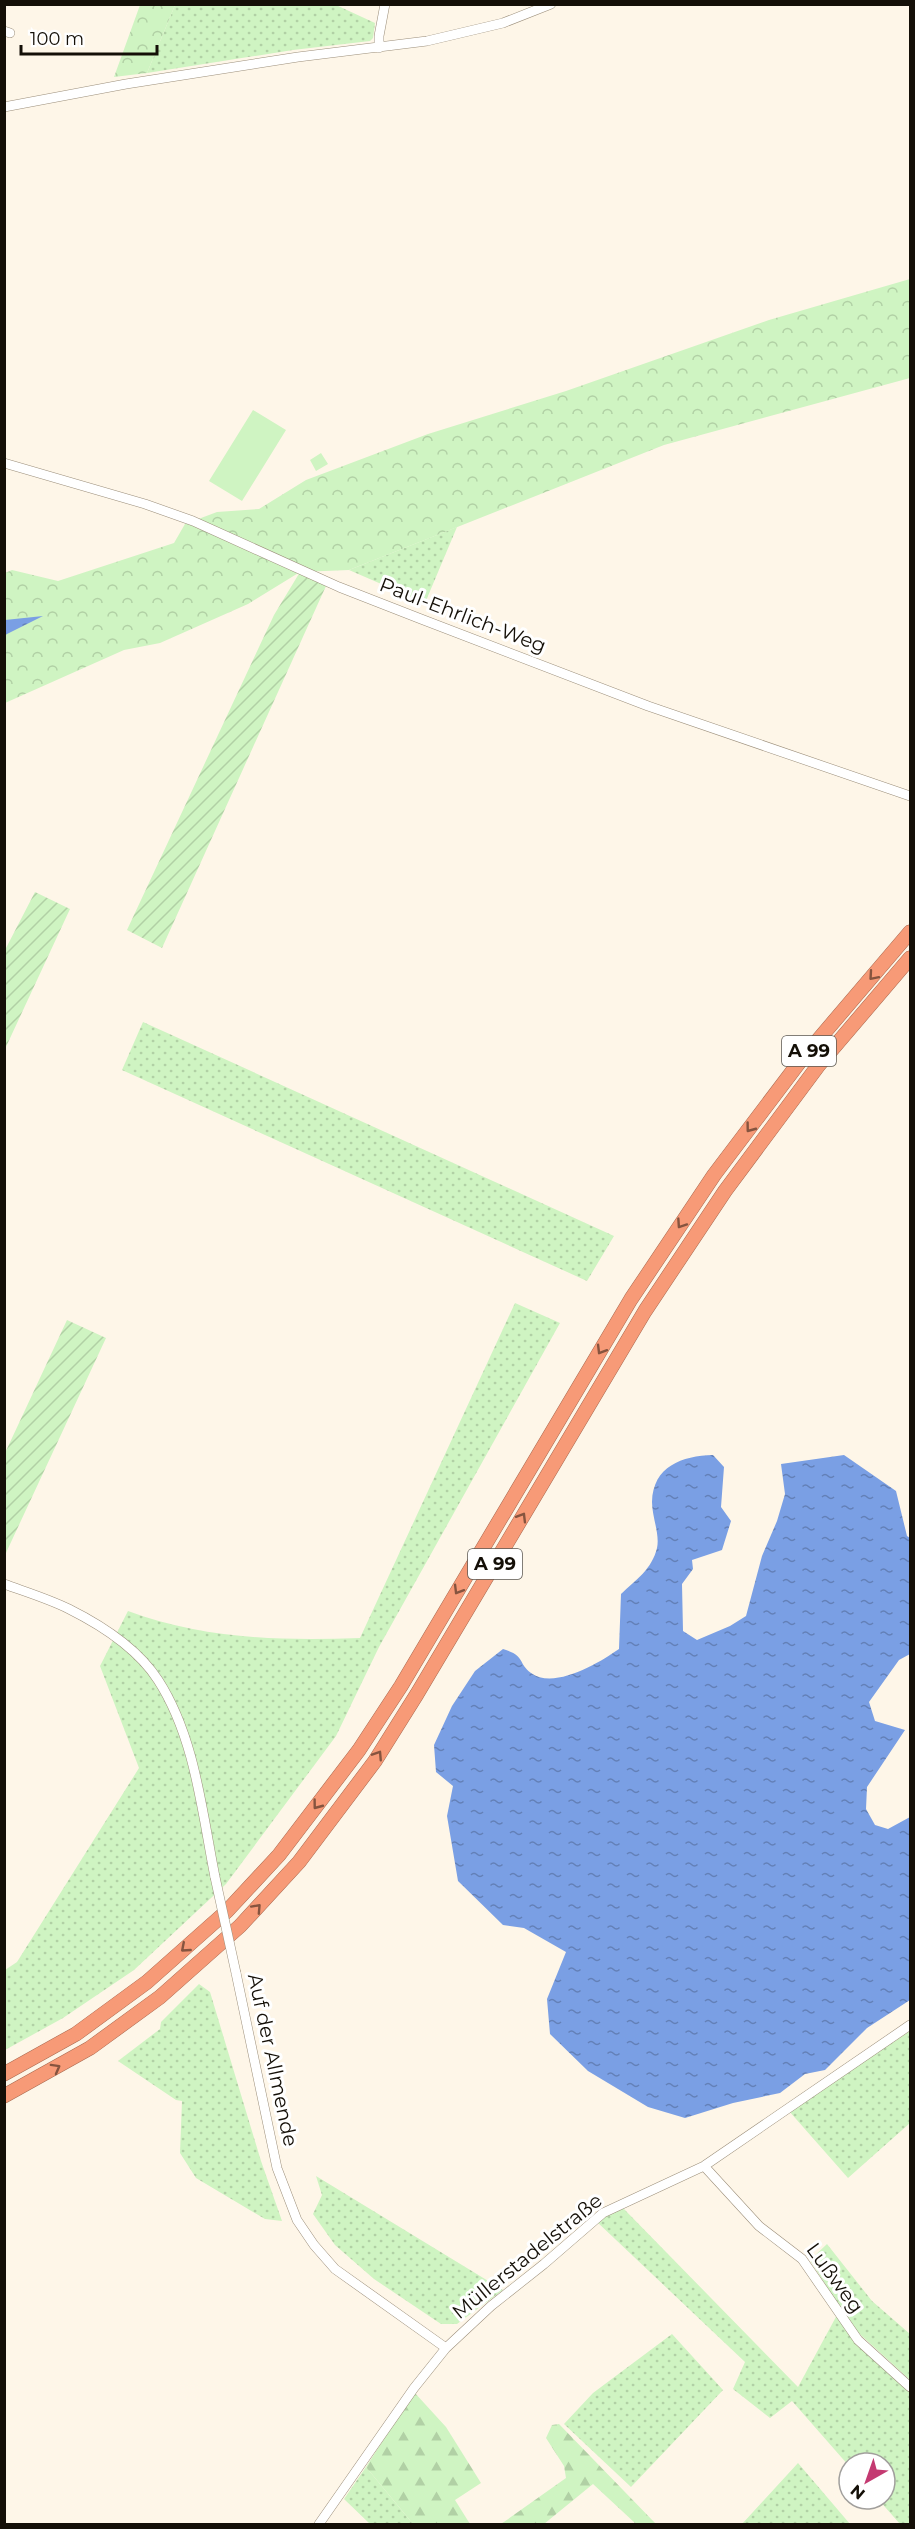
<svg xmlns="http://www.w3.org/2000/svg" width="915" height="2529" font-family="Montserrat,sans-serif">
<defs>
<pattern id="grass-dots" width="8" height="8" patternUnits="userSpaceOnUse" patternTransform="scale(1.5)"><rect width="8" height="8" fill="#cff4c2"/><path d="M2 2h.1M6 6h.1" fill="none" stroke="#b1d0a5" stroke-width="1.8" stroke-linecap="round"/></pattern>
<pattern id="forest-firs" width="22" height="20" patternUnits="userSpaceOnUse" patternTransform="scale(1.5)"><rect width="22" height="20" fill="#cff4c2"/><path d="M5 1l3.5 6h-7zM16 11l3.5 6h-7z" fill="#b1d0a5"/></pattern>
<pattern id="park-crowns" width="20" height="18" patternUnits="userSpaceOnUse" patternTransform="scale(1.5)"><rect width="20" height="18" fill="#cff4c2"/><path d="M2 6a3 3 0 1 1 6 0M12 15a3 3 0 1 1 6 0" fill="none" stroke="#b1d0a5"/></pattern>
<pattern id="garden-furrows" width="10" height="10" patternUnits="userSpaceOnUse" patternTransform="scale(1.5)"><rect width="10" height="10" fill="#cff4c2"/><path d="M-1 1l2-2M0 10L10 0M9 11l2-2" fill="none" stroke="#b1d0a5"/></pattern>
<pattern id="water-ripples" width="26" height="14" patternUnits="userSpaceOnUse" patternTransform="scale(1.5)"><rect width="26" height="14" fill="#7a9fe4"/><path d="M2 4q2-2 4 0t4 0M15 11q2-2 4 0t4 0" fill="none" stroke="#6380b7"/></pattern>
</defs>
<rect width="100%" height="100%" fill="#fef6e8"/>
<path fill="url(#grass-dots)" d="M175 5H336L375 23 373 38 370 41 293 50 147 73Z
M457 527 425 603 349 570Z
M143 1022 614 1236 587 1281 122 1070Z
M515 1303 560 1323 379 1647 336 1736 226 1884 134 1970 63 2018 5 2050V1970L17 1962 139 1768 100 1666 128 1611C203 1639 281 1641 360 1638Z
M199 1984 210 1992 261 2161 282 2221 265 2219 196 2178 180 2153 182 2101 176 2100 118 2061 160 2029 161 2022Z
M910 2031V2123L848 2178 789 2111Z
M316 2176 503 2290 457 2324H441L374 2279 335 2245 313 2214 322 2195Z
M622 2207 798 2387 837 2315 910 2390V2524H900L878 2499H885V2463H849V2466L792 2401 770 2418 733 2389 745 2362 596 2221Z
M827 2244 872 2301 910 2334V2380L852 2327 810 2260Z
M672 2334 723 2390 631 2487 564 2424 593 2393Z
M798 2463 850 2524H742Z
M366 2467 413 2524H370L344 2499Z"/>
<path fill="url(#forest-firs)" d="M414 2392 446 2427 481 2483 455 2500 470 2524H413L366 2467Z
M559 2424 656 2524H636L593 2484 544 2524H501L566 2478 564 2466 546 2438 552 2425Z"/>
<path fill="url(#park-crowns)" d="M140 5H175L147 73 114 77Z
M910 279V378L664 445 349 570 300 572 248 604 160 643 124 650 5 703V573L12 570 58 581 174 543 185 524 217 512 259 509 306 480 428 434 566 391 769 320Z"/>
<path fill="url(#garden-furrows)" d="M300 572 326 586 162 948 127 930 274 615Z
M35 892 70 909 5 1049V950Z
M67 1320 106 1338 5 1555V1453Z"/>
<path fill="#cff4c2" d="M253 410 286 430 242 501 209 481Z
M321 453 328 464 316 471 310 460Z"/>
<path fill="url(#water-ripples)" d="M43 616 5 635V620Z
M713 1455 724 1467 721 1507 731 1521 722 1550 692 1560 693 1569 682 1584 683 1631 697 1640 730 1626 746 1616 762 1556 777 1521 785 1494 781 1464 844 1455 896 1491 907 1536 910 1538V1654L899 1660 869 1702 875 1721 905 1730 867 1787 866 1809 875 1825 888 1829 910 1817V2000L867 2028 825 2070 805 2074 780 2093 733 2103 685 2118 648 2107 588 2071 550 2034 547 1999 566 1952 524 1928 503 1925 458 1881 447 1816 453 1786 436 1772 434 1745 452 1706 475 1671 503 1649C526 1656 517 1662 531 1673 554 1690 599 1663 619 1649L621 1594C636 1580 652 1569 657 1548 660 1534 652 1517 652 1502 653 1466 682 1456 713 1455Z"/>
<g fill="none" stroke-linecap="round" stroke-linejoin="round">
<g stroke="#9c8f7b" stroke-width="10">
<path id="minor" d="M4 31 10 33
M379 48V36L385 4
M4 107 126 84 298 57 427 41 503 23 551 4
M4 463 145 504 193 521 339 587 421 619 648 706 910 796
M4 1584C26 1592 49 1599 69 1609 101 1625 138 1649 158 1680 195 1737 202 1812 215 1877
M236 1973 277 2168 297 2220 314 2245 335 2269 446 2348
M704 2166 759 2226 802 2259 858 2340 910 2387
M319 2524 414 2388 446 2348 491 2306 544 2264 603 2213 704 2166 910 2025"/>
</g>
<g stroke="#a86950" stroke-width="15">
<path id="highway" d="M4 2074 76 2034 147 1982 227 1911 279 1855 359 1750 401 1686 631 1299 714 1175 801 1060 910 932
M4 2096 90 2048 160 1997 240 1926 299 1862 375 1761 417 1694 645 1311 725 1191 818 1066 910 958"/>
</g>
<use href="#minor" stroke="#fff" stroke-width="9"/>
<use href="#highway" stroke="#f79a77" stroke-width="14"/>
<g stroke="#9c8f7b" stroke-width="10" stroke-linecap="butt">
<path id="minor-bridge" d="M215 1877 236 1973"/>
</g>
<use href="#minor-bridge" stroke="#fff" stroke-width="9"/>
</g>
<defs><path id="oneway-chevron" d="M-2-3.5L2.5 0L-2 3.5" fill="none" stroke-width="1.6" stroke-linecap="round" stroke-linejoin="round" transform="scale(1.5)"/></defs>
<g stroke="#86543f">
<use href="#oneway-chevron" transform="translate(873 976) rotate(131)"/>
<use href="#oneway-chevron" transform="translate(750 1128) rotate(127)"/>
<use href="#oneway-chevron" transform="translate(681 1224) rotate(124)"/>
<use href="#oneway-chevron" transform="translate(601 1350) rotate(121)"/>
<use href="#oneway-chevron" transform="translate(522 1517) rotate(-59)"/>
<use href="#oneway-chevron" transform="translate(458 1590) rotate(121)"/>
<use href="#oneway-chevron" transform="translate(378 1755) rotate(-57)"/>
<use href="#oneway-chevron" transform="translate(317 1805) rotate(127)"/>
<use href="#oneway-chevron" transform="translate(257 1908) rotate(-47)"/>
<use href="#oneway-chevron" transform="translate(185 1948) rotate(139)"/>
<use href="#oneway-chevron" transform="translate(56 2068) rotate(-29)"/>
</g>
<g text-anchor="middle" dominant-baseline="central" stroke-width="6" stroke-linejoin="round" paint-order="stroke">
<g fill="#fff" stroke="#5a5751" stroke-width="1.5">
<rect x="782" y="1036" width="54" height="30" rx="4.5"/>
<rect x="468" y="1549" width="54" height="30" rx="4.5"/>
</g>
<g font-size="18" font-weight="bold" fill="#140f07">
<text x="809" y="1051">A 99</text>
<text x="495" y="1564">A 99</text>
</g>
<g font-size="20" fill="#140f07" stroke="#fff">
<text transform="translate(463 615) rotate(21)">Paul-Ehrlich-Weg</text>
<text transform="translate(273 2060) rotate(78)">Auf der Allmende</text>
<text transform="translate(527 2256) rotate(-39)">Müllerstadelstraße</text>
<text transform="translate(835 2278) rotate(54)">Lußweg</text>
</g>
</g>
<rect width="915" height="2529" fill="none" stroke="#140f07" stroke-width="12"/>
<g transform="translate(867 2481) rotate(220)"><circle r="28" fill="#ffffff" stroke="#a19f9c" stroke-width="1.5"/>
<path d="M0-4.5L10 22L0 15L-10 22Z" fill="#c43a71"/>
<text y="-9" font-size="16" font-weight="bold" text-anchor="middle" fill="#140f07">N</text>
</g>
<path d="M21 45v9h136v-9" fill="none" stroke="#140f07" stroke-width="3"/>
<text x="30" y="45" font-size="18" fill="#140f07" stroke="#ffffff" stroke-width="4.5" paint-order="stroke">100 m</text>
</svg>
